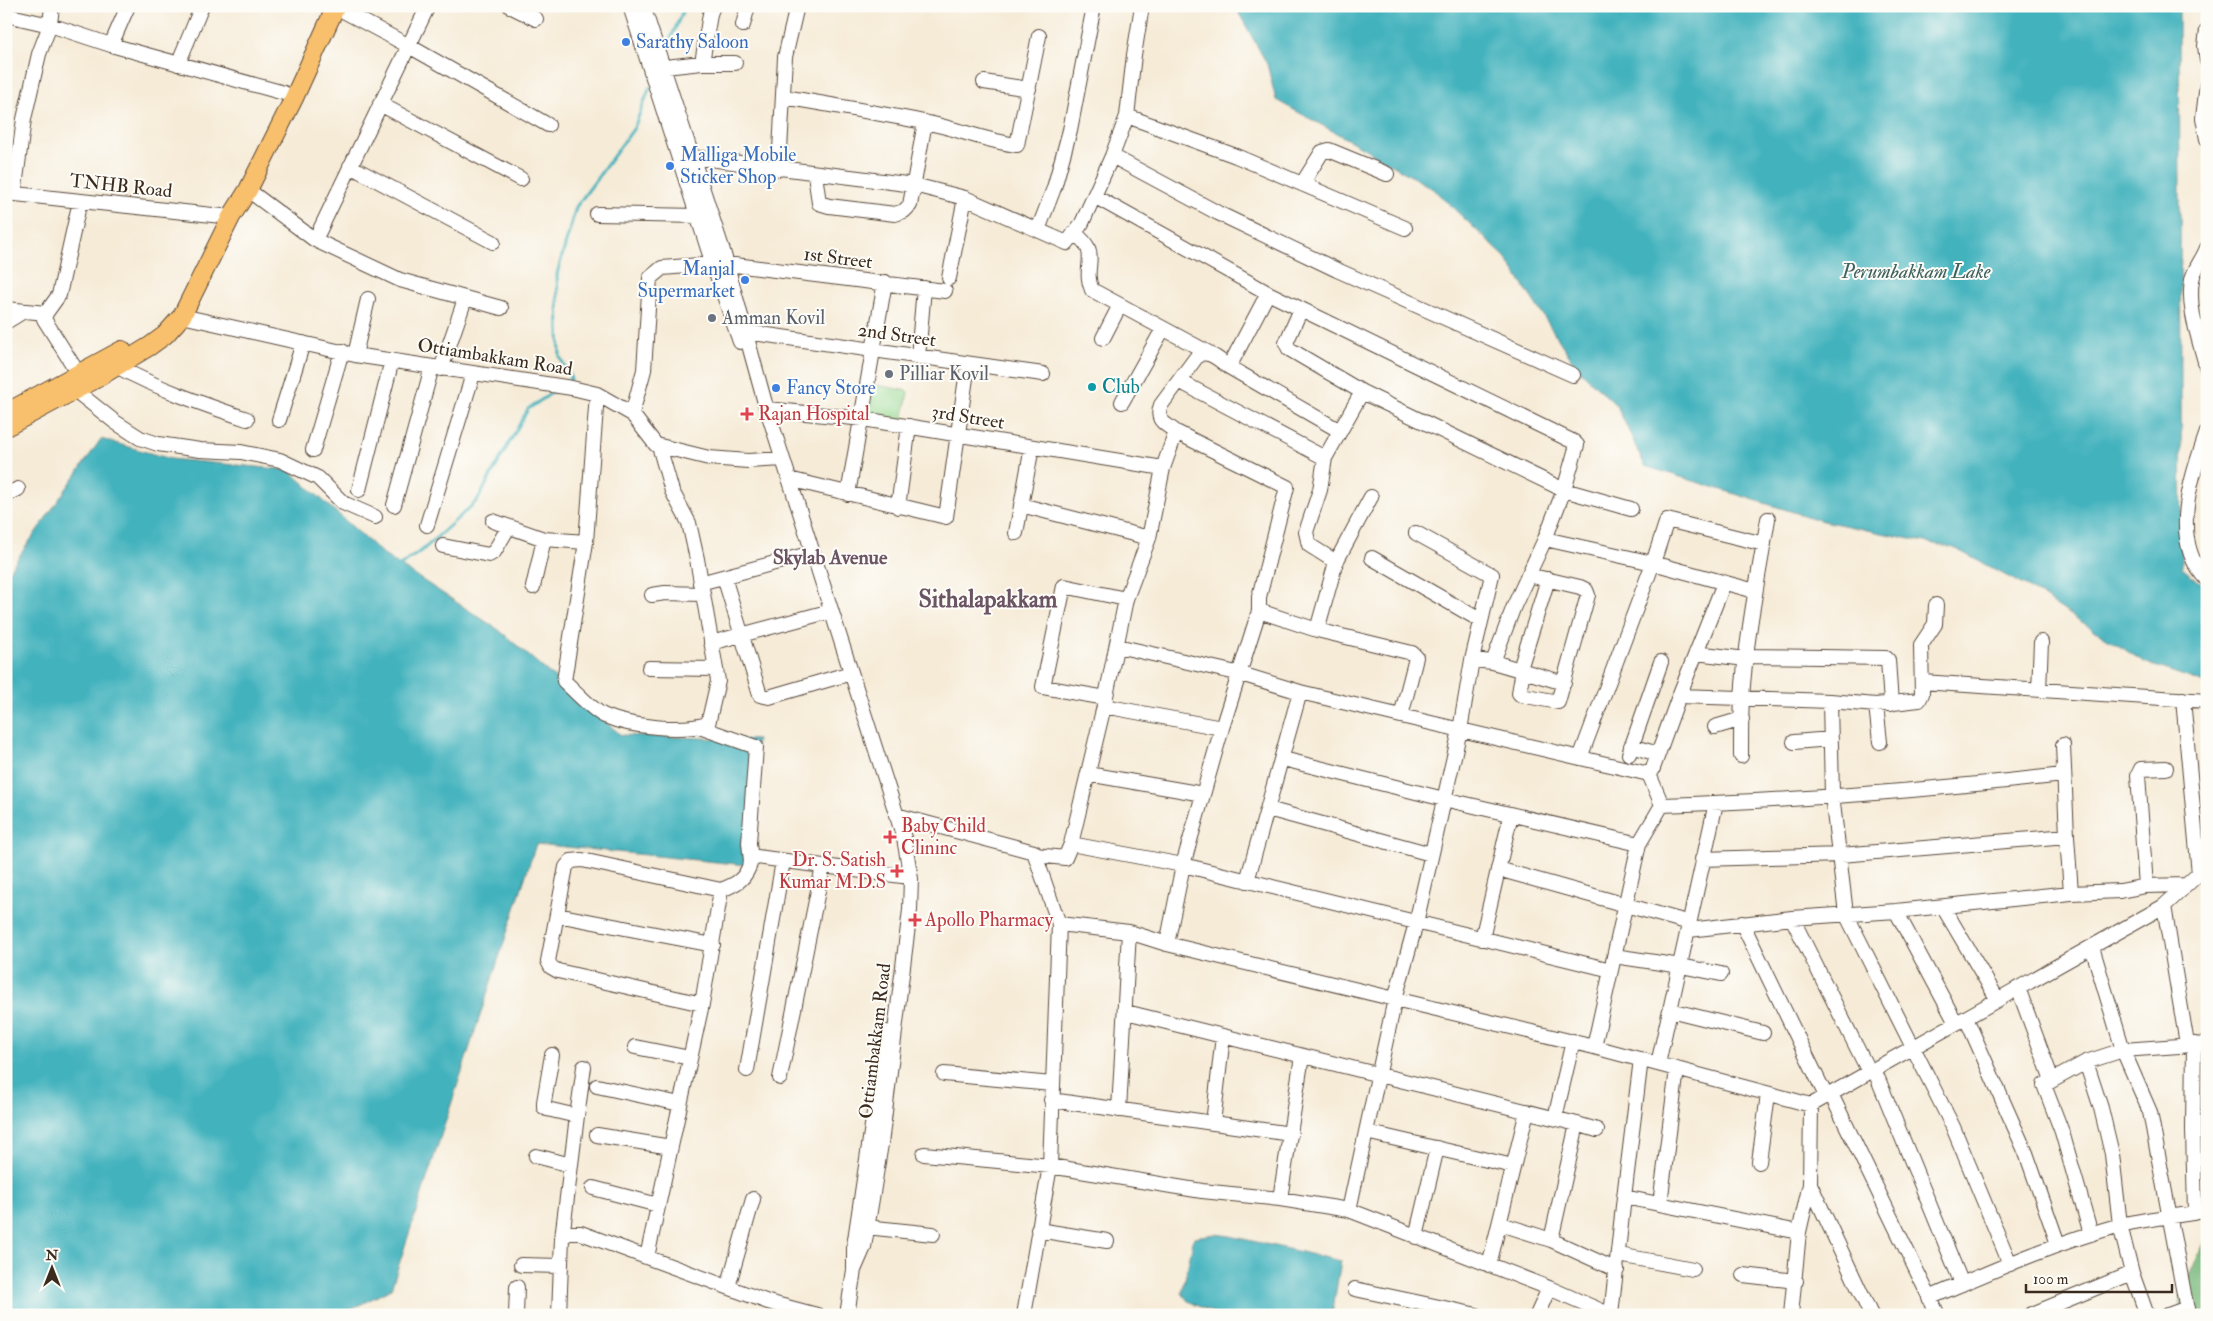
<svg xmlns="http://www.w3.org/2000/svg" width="2213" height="1321" font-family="'IM FELL Double Pica',serif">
<rect width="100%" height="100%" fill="#fdfcf7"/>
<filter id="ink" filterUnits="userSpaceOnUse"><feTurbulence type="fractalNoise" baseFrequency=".02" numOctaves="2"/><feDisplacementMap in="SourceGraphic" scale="10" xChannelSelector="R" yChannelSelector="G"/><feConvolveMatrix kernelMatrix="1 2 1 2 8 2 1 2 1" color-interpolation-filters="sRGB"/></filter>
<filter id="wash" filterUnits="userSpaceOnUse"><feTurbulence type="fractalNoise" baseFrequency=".0096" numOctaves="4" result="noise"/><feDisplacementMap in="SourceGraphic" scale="20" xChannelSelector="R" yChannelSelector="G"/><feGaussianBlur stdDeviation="1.12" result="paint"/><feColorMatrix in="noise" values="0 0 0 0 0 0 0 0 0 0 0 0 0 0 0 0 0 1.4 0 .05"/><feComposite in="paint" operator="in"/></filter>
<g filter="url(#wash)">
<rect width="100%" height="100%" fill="#f6ebd7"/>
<path fill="#94d890" stroke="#688157" d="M871 384 908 391 903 422 863 415Z"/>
<path fill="#77b87a" stroke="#59714c" d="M2207 1237V1315H2178L2180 1295Z"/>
<path fill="#43b2bd" stroke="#3f6e6e" d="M1235 6H2179L2182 568 2207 587V684L2144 662 2029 588 1954 548 1819 520 1645 466 1617 406 1577 368 1505 257 1433 189 1358 145 1276 100 1267 64Z
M101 439 171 459 289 470 384 555 499 630 621 735 757 740 746 865 536 844 391 1289 340 1315H6V575Z
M1215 1234 1230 1236 1341 1261 1332 1315H1218L1188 1301 1182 1293 1194 1237Z"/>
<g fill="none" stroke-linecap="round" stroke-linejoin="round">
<path stroke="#43b2bd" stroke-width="3" d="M664 54 685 6
M567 382 571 379 560 357 557 274 576 207 634 128 650 87
M397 568 425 548 477 501 528 409 556 390"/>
</g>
</g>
<g filter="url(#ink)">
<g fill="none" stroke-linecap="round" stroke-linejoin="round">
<g stroke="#57473a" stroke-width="16">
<path id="minor" d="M510 6 536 19
M630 6 709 252 740 342
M643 6 723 251 765 403 904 838 911 879 910 910 881 1144 864 1247 854 1270
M336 7 409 46 548 125
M6 15 50 25 111 45 284 93
M743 25 748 6
M2207 30 2205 46 2207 61
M111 45 128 6
M702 63 710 14 713 6
M178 64 202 6
M665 67 702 63H735
M984 82 1029 89
M2207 84 2203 118 2207 139
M784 97C831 105 878 113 924 122 956 128 985 141 1017 145L1039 36
M380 104 521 179
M1127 116 1236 156 1405 228
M1112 156 1218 213 1337 270 1573 375
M680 162 693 157 914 185 965 198 1067 243 1082 223 1112 156 1127 116 1134 55 1142 6
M350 166 493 242
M779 169 785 57 797 6
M815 174 819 203 829 206 895 214 904 211 910 205 925 122
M1302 184 1322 152 1329 150 1387 174
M248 190 315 240 400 280 501 308
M6 193 231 217
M14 194 24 119 39 54 50 25 52 6
M1094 196 1268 293 1574 442 1577 445 1564 490 1545 539 1514 606 1493 662 1472 660 1460 730 1416 923 1395 999 1349 1210
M597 214 698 216
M1038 230 1054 188 1070 130 1094 6
M1074 233C1103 253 1081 266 1092 290L1209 353
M315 240 428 6
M2207 248C2203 259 2194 269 2192 280 2187 309 2200 341 2207 369
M727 264 945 291
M949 278 965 198
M1268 293 1229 367 1340 431
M6 309 46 313
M1301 309 1286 343 1289 349 1362 392 1564 490 1631 509
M182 316 355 355 572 388 597 394 632 414 656 445 709 458 748 461 783 459
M6 322 24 311
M746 332 1043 374
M1103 338 1120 305
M355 355 368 299
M918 357 924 288
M116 366C159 389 202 404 247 419
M441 369 465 299
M78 373 44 319 46 313 59 295 80 201
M1179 381 1325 458
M76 391 115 422 140 438 158 444 200 450 241 452 280 460 318 478 343 503 375 517
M597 394 586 542 564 681C575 691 593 711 605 716 631 727 682 732 708 724L718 681 697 559 689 523 672 491 659 446
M1122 402 1163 329
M767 409 863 419 1163 468
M632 414 644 370 650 278 662 268 713 264
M279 420 303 343
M1176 432C1165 423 1155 421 1161 405L1198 355C1209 349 1220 361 1229 367
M2207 432C2192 476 2168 540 2207 580
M313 450 342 351
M789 479 946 517 968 364
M359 490 392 360
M848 494 885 282
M6 495 18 489
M394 505 432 367
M1021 505 1149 538
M898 507 909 426
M493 521 544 539 586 542
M427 525 473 374
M1016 533 1032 447
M1416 533 1492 575 1472 660
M1545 539 1653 563 1755 591
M443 546 489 555 494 552 508 528
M1372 558 1480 620
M1336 562 1371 497
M724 577 760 695 769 697 851 673
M700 583 812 553
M533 587 544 539
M652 595 665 593 702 594
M1259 611 1317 630 1412 653 1416 657 1415 662 1401 716
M1317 630 1336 562 1309 545 1306 532 1320 490 1325 458 1362 392
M711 643 831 611
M1117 646 1241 674 1300 692 1401 716 1649 774
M1696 653 1746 659
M1747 656 1886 658 1888 660 1891 704
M1493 662 1564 683
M649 668 716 669
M1520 669 1548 579
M1523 670 1519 693 1521 695 1558 702 1588 595 1586 590 1580 587 1528 575
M1922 682 2207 701
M2039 690 2041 642
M1679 696 1830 701 1876 705 1919 700 1922 694 1921 645 1935 624 1936 605
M1106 698 1043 687 1064 586 1126 599
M2183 699 2199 874
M1830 701 1832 795 1846 914 1953 1127 2010 1264
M1876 705 1880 742
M1104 706 1222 728
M699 727 756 747 749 843 751 861
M1715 727 1742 719
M1794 742 1831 739
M2063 745 2067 836
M1631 746 1658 754
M1629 754 1661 662
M1741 756C1741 737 1741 717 1742 698 1746 638 1758 578 1768 519
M1580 758 1653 563 1667 520 1764 544
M1283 759 1444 799 1639 844
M1088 774 1203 794
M1662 805C1795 801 1930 790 2063 775
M1662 805 1649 774 1652 771 1679 696 1724 583
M1268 809 1431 854
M896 815 1034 852 1059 924 1129 932 1167 944 1594 1047 1811 1105 2164 906 2207 866
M1071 844 1183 865 1611 970
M1035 855 1065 858 1071 844 1104 706 1126 599 1149 538 1163 468 1176 432 1287 487 1259 597V611L1222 728 1183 865 1167 944
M1702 859 1841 855 2067 836 2071 893
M823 866 902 876
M1498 869 1690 923
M1247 881 1300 692
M2146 886 2138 775 2141 769 2166 768
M721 890C737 884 746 879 751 861L757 857 823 866 780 1078
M2164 906 2187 1044
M1943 907 1998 1000
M1896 911 1956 1023
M557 915 713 945
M1792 918 1869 1072
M1742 923 1826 1096
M1689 930 1792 918 1896 911 2071 893 2120 891 2146 886 2186 885
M1482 939 1511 814
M2092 947 2123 1050 2150 1112 2188 1315
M1614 956 1681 966 1721 974
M2018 988 2052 1080
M1670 1010 1763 1033
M1126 1012 1577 1124 1551 1240 1617 1270
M1966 1018 2026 1153 2058 1244
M2194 1044 2193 1129 2195 1213
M635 1047 690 1058
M1594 1047 1639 844 1662 805
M552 1055 544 1102V1107L547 1109 577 1116 584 1067
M2086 1062 2101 1108 2112 1154 2120 1225 2132 1273 2147 1315
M1658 1064 1716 803
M1874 1069 1962 1284
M747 1070 783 861
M944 1074 1052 1084
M597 1086 680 1104
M1831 1094 1938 1315
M1051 1100 1291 1134
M1119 1110 1129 932
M1555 1118 1573 1041
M1213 1123 1223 1036
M1577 1124 1597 1130
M1366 1132 1513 1166
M597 1135 671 1147
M924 1154 1050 1166 1202 1191 1280 1199 1349 1210 1549 1288 1611 1315
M536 1156 571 1165
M1759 1162 1768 1094
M1810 1184 1871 1315
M593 1188 658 1205
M1624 1197 1641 1059
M1280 1199 1302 1056
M1660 1204 1677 1069
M1501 1224 1551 1240
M866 1227 933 1234
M1038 1230 1107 1241
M2091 1234 2062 1132 2044 1085 2086 1062 2123 1050 2207 1044
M1416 1237 1437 1148
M562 1238 568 1233H581L768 1302 817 1315
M1619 1255 1693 1269
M647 1257 702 1004 721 890 582 860 571 861 566 867 548 961 551 967 558 971 702 1004
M521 1265 561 1266
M1489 1265 1527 1111
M1743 1275 1796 1281
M728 1287 753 1199
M1355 1289 1477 1315
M1929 1298C1990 1272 2052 1244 2117 1226 2145 1218 2176 1217 2204 1211L2207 1208
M516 1315 517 1287
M559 1315 562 1238 577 1116
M847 1315 854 1270V1246L886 1032
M1024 1315 1050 1166 1059 924
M1537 1315 1549 1288
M1611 1315 1624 1197 1799 1232
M1791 1315 1799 1232 1810 1184 1811 1105
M2030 1315 2132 1273
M2168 1315 2187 1308"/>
</g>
<g stroke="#57473a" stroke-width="20">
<path id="major" d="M15 408 122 350
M6 427 94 380 150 346 165 335 182 316 231 217 248 190 294 98 336 6"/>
</g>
<use href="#minor" stroke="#fff" stroke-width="14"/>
<use href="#major" stroke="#f8bf6c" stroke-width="18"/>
</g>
</g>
<g fill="#3f7fe0" stroke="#fdfcf7" stroke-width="2">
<circle cx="626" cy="42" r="5"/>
<circle cx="670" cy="166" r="5"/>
<circle cx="745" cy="280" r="5"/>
<circle cx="776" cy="388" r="5"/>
</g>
<g fill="#6b7280" stroke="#fdfcf7" stroke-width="2">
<circle cx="712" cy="318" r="5"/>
<circle cx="889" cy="374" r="5"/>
</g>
<circle fill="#0f9aa8" stroke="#fdfcf7" stroke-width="2" cx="1092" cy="387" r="5"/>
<g fill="#e0444e" stroke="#fdfcf7" stroke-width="2">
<path d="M744.5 406.5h5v5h5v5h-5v5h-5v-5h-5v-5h5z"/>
<path d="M887.5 829.5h5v5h5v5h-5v5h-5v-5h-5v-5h5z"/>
<path d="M894.5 863.5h5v5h5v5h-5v5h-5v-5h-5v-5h5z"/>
<path d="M912.5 912.5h5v5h5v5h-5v5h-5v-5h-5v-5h5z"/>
</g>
<g text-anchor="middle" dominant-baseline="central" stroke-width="4" stroke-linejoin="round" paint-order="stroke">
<g font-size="19" fill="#366cbe" stroke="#fdfcf7" text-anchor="start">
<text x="636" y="42">Sarathy Saloon</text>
<text x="680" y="155">Malliga Mobile<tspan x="680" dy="22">Sticker Shop</tspan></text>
<text x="735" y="269" text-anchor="end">Manjal<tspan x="735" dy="22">Supermarket</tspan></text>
<text x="786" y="388">Fancy Store</text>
</g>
<g font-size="19" fill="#3b2a1e" stroke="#fdfcf7">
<text transform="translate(121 186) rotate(6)">TNHB Road</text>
<text transform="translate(838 258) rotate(7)">1st Street</text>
<text transform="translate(897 335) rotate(8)">2nd Street</text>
<text transform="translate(495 357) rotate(9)">Ottiambakkam Road</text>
<text transform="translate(968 417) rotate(9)">3rd Street</text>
<text transform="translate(875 1041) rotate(-83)">Ottiambakkam Road</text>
</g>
<g font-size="19" fill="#5b616d" stroke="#fdfcf7" text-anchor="start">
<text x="722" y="318">Amman Kovil</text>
<text x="899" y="374">Pilliar Kovil</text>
</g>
<g font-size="19" fill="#0d838f" stroke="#fdfcf7" text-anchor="start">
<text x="1102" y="387">Club</text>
</g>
<g font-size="19" fill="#be3a42" stroke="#fdfcf7" text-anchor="start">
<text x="758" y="414">Rajan Hospital</text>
<text x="901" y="826">Baby Child<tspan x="901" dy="22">Clininc</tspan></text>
<text x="886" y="860" text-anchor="end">Dr. S. Satish<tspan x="886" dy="22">Kumar M.D.S</tspan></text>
<text x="925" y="920">Apollo Pharmacy</text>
</g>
<g font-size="20" font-style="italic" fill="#3e605e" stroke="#fdfcf7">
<text x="1916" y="271">Perumbakkam Lake</text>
</g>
<g font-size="20" font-weight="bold" fill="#6b5464" stroke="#fdfcf7">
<text x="830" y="557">Skylab Avenue</text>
</g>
<g font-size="24" font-weight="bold" fill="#6b5464" stroke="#fdfcf7">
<text x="988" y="599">Sithalapakkam</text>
</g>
</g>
<rect width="2213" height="1321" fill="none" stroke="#fdfcf7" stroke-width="25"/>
<g transform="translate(52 1268)" stroke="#fdfcf7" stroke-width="4" paint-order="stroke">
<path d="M0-4L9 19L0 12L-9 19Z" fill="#3b2a1e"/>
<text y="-8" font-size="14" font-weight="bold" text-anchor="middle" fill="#3b2a1e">N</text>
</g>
<path d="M2026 1284v8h146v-8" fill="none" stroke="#3b2a1e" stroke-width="2.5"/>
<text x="2033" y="1284" font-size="15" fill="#3b2a1e" stroke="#fdfcf7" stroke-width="4" paint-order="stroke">100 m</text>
</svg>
